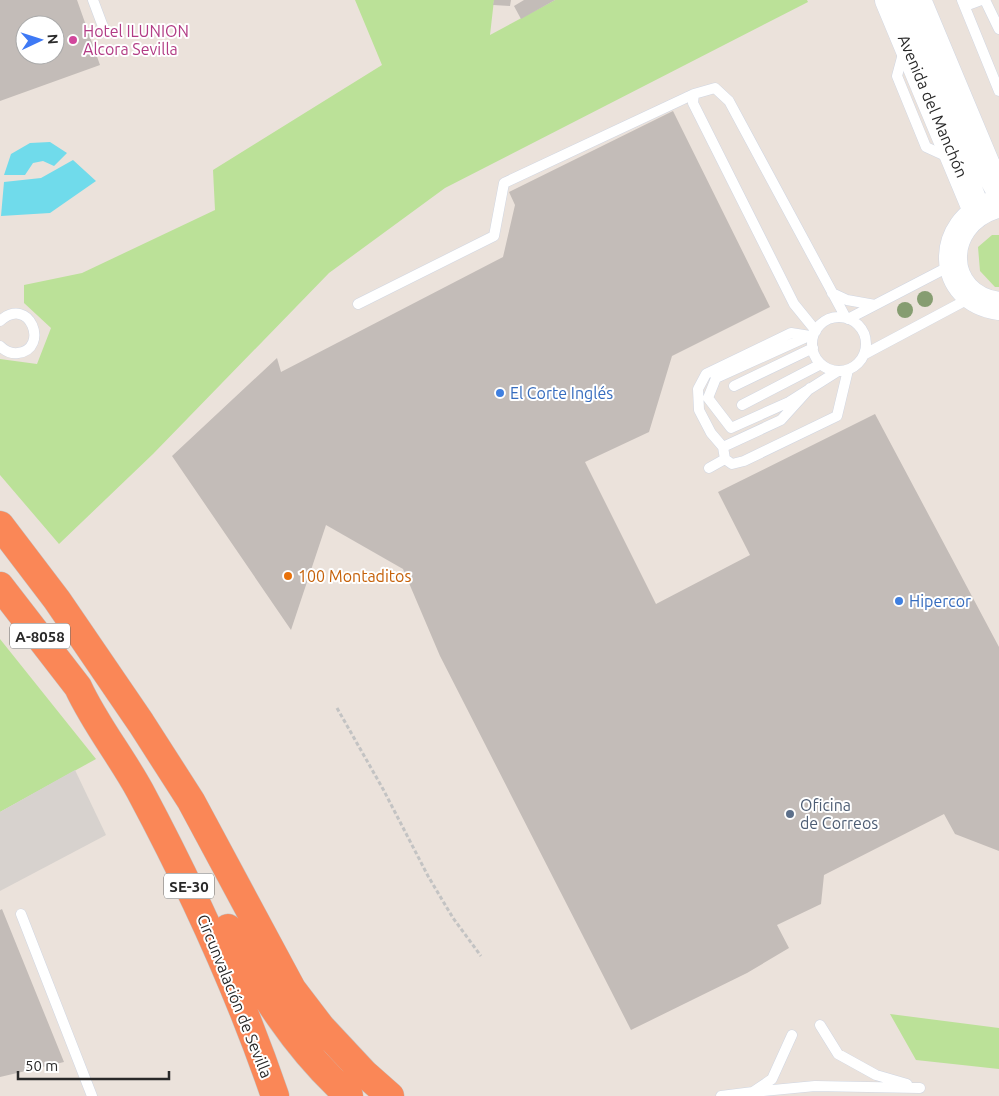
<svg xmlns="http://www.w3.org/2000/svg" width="999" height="1096" font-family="Ubuntu,sans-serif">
<rect width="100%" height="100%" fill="#ebe2db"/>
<path fill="#bbe198" d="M355 0H494L490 35 555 0H807L808 2 445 188 329 273 153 454 59 544 0 475V359L37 364 51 328 24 303V285L82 273 215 210 213 170 382 65Z
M992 235H999V287H995L980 271 978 247Z
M0 639 96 759 0 812Z
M890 1014 999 1028V1069L916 1060Z"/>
<path fill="#d7d2ce" d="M75 770 106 835 0 891V812Z"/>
<path fill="#70dbeb" d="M50 142 67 153 54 166 43 161 33 163 25 175H4L11 154 30 143Z
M73 160 96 181 50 213 1 216 4 182 41 178Z"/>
<path fill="#c3bcb8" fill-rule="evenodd" d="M0 0H77L100 65 0 101ZM25 25H55V55H25Z
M494 0H511L510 6 493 5Z
M524 0H555L521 19 514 6Z
M673 111 770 307 672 356 649 432 585 462 656 604 750 555 718 492 875 414 999 647V851L955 834 944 814 824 875 821 904 777 925 789 948 747 973 631 1030 440 656 403 569 326 525 291 630 172 456 277 358 281 372 503 257 515 205 509 192Z
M2 909 64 1062 0 1077V910Z"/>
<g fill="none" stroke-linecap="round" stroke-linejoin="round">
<g stroke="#d0d6e2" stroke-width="11">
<path id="service" d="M93 0 105 32
M962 0 999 91
M985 0 999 29
M965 6 981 0
M904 50 897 76 926 147 950 158
M832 293 847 300 875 305
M358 304 494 236 504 183 694 94
M812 344a27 27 0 1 1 54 0a27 27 0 1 1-54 0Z
M848 319 952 265
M0 321C30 294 50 349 18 353 11 354 5 351 0 346
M816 331 794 304 693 103 694 94 715 88 729 101 846 318
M809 336 716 378 708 398 731 428 789 402 838 371
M865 354 972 297
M734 386 813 348
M810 388 781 420 723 447 711 433 699 410 698 389 706 374 791 333 810 336
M742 405 821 364
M723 447 725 459 732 464 744 461 837 416 848 370
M709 468 725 459
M21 914 92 1096
M820 1025 838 1054 876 1075 907 1084
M753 1092 815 1086 920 1088
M721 1096 753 1092 772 1079 792 1035"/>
</g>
<g stroke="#d0d6e2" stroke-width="29">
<path id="secondary" d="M889 0 977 211
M917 0 986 165 999 188
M994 205C938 223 939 298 999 306"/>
</g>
<g stroke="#c3c3c3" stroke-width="29">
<path id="motorway" d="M0 525 57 600 141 723 191 801 292 989 321 1027 364 1073 390 1096
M0 586 78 687C95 724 121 756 140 791 194 892 238 988 275 1096
M228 928C259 990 296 1049 349 1096"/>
</g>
<path stroke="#c3c3c3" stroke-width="3" stroke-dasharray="4 2.5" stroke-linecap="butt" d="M337 708 383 789 428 876 453 918 481 956"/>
<use href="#service" stroke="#fff" stroke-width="10"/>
<use href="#secondary" stroke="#fff" stroke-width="28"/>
<use href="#motorway" stroke="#fa8757" stroke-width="28"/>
</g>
<g fill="#869d71">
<circle cx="925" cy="299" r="8"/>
<circle cx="905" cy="310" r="8"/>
</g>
<circle fill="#d1479c" stroke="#fff" stroke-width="2" cx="73" cy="40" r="5"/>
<g fill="#3f7fe0" stroke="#fff" stroke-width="2">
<circle cx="500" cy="393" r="5"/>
<circle cx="899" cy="601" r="5"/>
</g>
<circle fill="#e8710a" stroke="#fff" stroke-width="2" cx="288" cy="576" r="5"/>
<circle fill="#5c6f8a" stroke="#fff" stroke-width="2" cx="790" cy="814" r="5"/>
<g text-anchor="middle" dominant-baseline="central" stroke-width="4" stroke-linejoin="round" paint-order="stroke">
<g fill="#fff" stroke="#696969" stroke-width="1">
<rect x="10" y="623.5" width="60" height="25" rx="4"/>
<rect x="164" y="873.5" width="50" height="25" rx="4"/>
</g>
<g font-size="15" font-weight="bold" fill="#292929">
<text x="40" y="636">A-8058</text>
<text x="189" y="886">SE-30</text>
</g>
<g font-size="16" fill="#b23c85" stroke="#fff" text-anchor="start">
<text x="83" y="31">Hotel ILUNION<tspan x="83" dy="18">Alcora Sevilla</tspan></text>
</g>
<g font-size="16" fill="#292929" stroke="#fff">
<text transform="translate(933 106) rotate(67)">Avenida del Manchón</text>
<text transform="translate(235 996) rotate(68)">Circunvalación de Sevilla</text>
</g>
<g font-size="16" fill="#366cbe" stroke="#fff" text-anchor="start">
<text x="510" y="393">El Corte Inglés</text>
<text x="909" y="601">Hipercor</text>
</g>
<g font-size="16" fill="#c56008" stroke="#fff" text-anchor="start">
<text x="298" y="576">100 Montaditos</text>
</g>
<g font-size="16" fill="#4e5e75" stroke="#fff" text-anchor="start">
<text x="800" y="805">Oficina<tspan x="800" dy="18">de Correos</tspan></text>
</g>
</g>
<g transform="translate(40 40) rotate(86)"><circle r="24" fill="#ffffff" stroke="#a9a9a9"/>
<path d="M0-4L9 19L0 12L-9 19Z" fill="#3e79f5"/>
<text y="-8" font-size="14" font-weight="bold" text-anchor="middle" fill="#292929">N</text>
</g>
<path d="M18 1071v8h151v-8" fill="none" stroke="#292929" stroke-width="2.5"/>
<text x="25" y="1071" font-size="15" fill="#292929" stroke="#ffffff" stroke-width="4" paint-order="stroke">50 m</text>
</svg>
